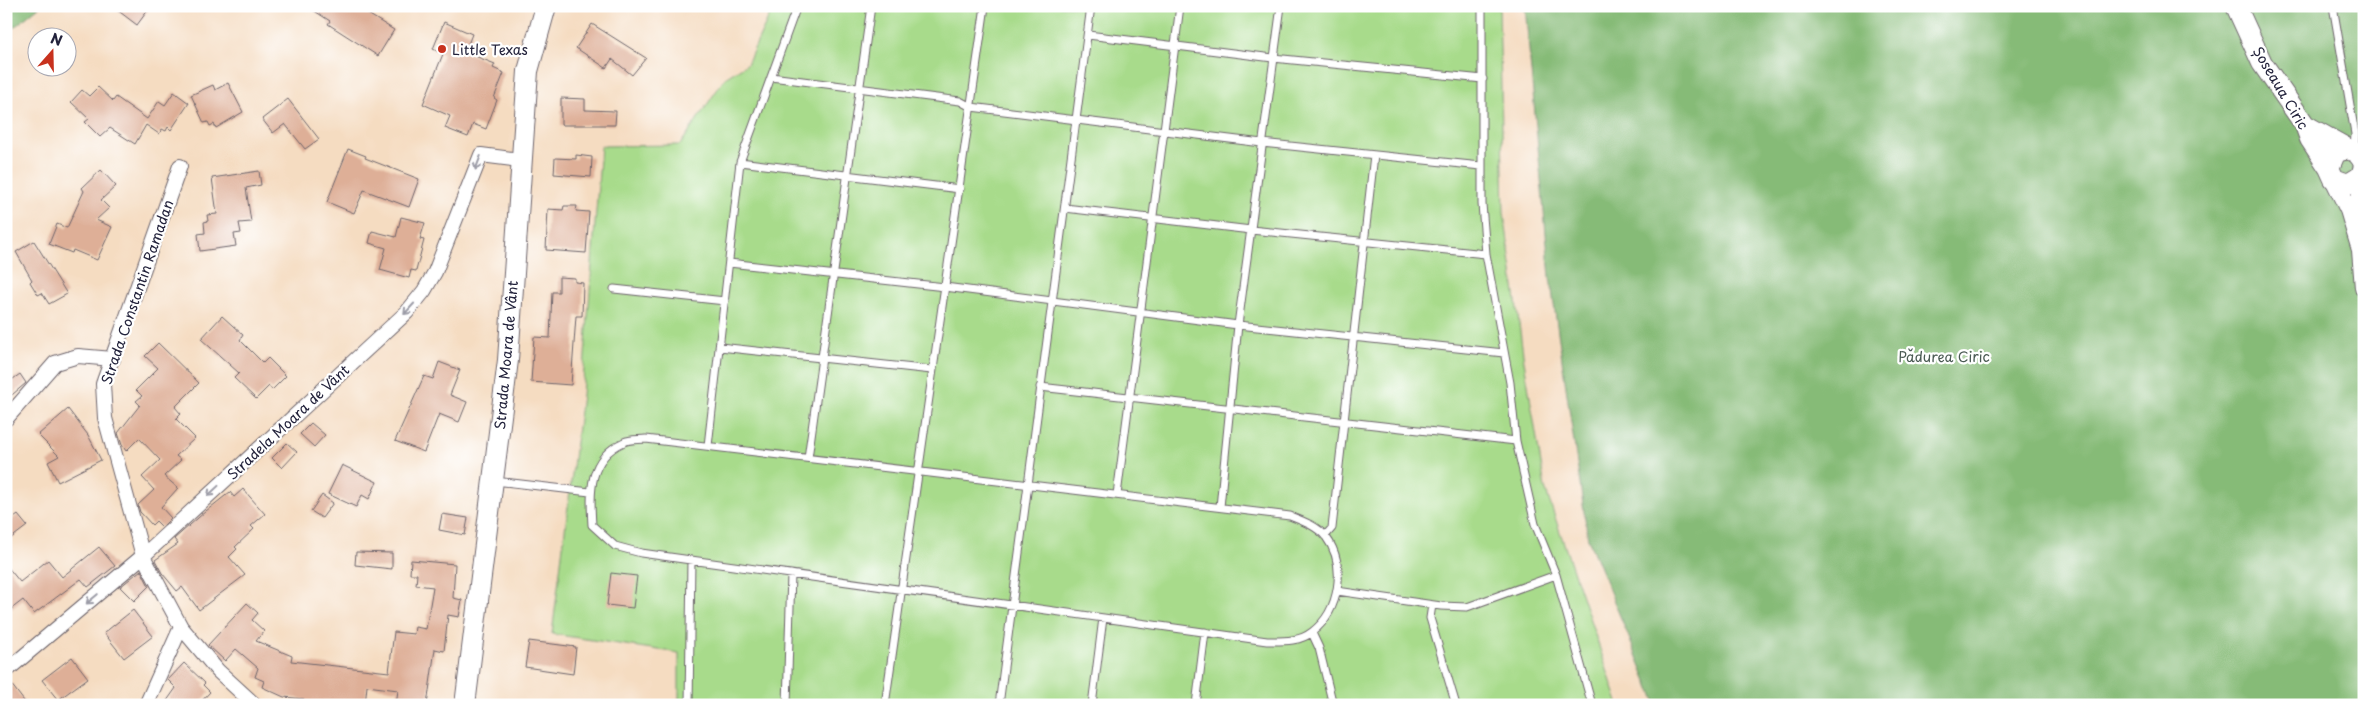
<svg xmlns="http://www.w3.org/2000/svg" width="2370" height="711" font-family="'Playpen Sans',sans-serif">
<rect width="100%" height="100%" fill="#fff"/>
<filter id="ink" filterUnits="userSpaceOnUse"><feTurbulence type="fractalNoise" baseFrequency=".02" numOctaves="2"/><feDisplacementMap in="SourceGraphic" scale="10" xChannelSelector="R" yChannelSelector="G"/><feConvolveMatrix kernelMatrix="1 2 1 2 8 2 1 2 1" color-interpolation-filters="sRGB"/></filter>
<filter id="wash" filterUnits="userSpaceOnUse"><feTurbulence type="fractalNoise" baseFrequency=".0096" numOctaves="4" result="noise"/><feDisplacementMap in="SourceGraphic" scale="20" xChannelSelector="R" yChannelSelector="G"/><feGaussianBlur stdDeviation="1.12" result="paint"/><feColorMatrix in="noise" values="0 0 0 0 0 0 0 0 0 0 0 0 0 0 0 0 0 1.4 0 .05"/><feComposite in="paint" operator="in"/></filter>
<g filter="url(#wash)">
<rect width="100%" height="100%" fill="#f5dcc1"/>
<path fill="#a8db8b" stroke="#657e63" d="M774 6H1499L1504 212 1524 361 1545 488 1619 705H679V653L552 634 582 395 601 146 680 145 725 78 747 64Z"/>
<path fill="#86bb77" stroke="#546e59" d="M6 6H40L6 34Z
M1525 6H2361L2364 29V705H1657L1588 539 1550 277Z"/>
<g id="blocks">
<path fill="#deaf97" d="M112 6H151L137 25Z
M307 6H355L394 30 378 56 328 24 330 21Z
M444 22 472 34 465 52 495 64 493 68 504 73 494 98 497 100 486 129 473 124 468 137 445 128 450 116 423 104 443 54 433 49Z
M592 24 646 58 632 75 612 59 606 68 576 48Z
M228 83 243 112 216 128 214 124 210 126 208 122 204 123 191 95 213 85 215 90Z
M98 87 113 101 116 97 147 119 159 101 165 105 174 92 189 103 171 130 168 127 166 131 162 129 159 134 146 125 135 144 110 128 100 137 85 122 89 119 71 102 82 90 89 96Z
M561 98 585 99V110L616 111 615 125H561Z
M288 99 319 139 305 149 285 124 273 133 262 119Z
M348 149 366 156 365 158 419 179 409 207 364 190 354 213 327 202Z
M576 155 592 157 591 177 554 174 555 158 576 159Z
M101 170 116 186 101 200 109 208 96 220 112 227 97 260 73 250 72 253 49 244 57 224 67 228 84 191 82 188Z
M259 171 261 185 246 188 251 222 239 223 241 233 234 234 236 246 200 251 198 234 205 233 204 222 208 221 207 215 217 214 212 178Z
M564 206H577L576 211 589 212 586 253 546 250 548 209 563 210Z
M401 217 425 223 420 239 424 240 416 271 411 270 409 278 380 270 386 248 369 243 372 231 396 237Z
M34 241 67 294 49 304 42 293 38 295 30 282 32 280 16 252Z
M559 277 575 278V282L583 283 582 316H576L571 385 531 382 534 337 550 338 552 292H559Z
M222 316 243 335 240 340 263 363 268 358 286 376 272 390 269 386 256 399 234 378 239 373 201 339Z
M158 343 199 383 175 407 181 414 176 419 195 438 176 456 181 460 164 476 178 488 161 507 171 518 162 527 156 521 152 525 140 512 138 505 154 490 142 477 160 460 139 438 126 451 122 445 118 433 140 405 136 401 142 396 136 390 158 368 145 356Z
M439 362 460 370 450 395 467 402 459 422 439 414 424 452 395 441 424 376 433 379Z
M20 374 26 383 6 400V384Z
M68 409 88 435 101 460 58 482 48 462 59 456 38 435Z
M311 423 325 435 314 447 300 434Z
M287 443 297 452 282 468 272 458Z
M342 465 377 482 369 499 362 495 356 507 328 494Z
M243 489 265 514 251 526 254 529 235 547 237 549 229 557 245 575 199 610 182 587 177 591 162 573 155 560 178 544 174 539 206 511 230 492 234 497Z
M322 495 333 503 322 518 311 511Z
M442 514 468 518 465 535 439 530Z
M18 515 27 526 6 542V524Z
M99 547 115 566 88 587 81 579 34 614 23 600 6 613V565L20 582 48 560 62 577Z
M356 552 392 553V569L355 565Z
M411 560 455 564 453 598 462 600 459 617 448 615 444 651 435 649 427 705H396L398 690 367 686 365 705H304V699L284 697 262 687 264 681 255 677 258 668 236 649 225 661 208 645 247 603 258 613 252 620 264 631 256 641 292 656 291 661 389 672 394 632 414 634 415 627 426 629 433 587 416 585 417 574H410Z
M141 570 149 586 134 601 120 587Z
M611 573 637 576 633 608 607 605Z
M133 610 153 636 124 658 104 633Z
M529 641 576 647 573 674 525 667Z
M72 657 88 678 58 700 42 680Z
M184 663 205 683 203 685 210 692 198 705H164L176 688 168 680Z
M6 680H8L27 705H6Z"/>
</g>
</g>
<g filter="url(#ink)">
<use href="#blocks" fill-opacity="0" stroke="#6c636a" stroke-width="1"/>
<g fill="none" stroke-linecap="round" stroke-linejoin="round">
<g stroke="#6c636a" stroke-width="9">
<path id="service" d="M1482 6V204L1486 254 1510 383 1516 441 1535 524 1556 575 1592 705
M2333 6 2355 134 2354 149
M1088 35 1273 58 1483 79
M771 77 960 101 971 107 1262 143 1481 166
M740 162 960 189
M1065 208 1251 230 1486 254
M729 263 945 287 1238 325 1504 353
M614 289 725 301
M720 347 932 370
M1040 387 1516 441
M646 439 1290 516C1303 521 1317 526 1326 537 1347 565 1340 611 1312 632 1300 642 1282 641 1267 641L641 553 615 546 592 525C590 492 588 458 624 442 630 439 639 440 646 439Z
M708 446 740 162 797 6
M808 458 871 6
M495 481 590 492
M1117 495 1180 6
M1220 507 1238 325 1281 6
M1325 536 1332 528 1374 155
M1337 591 1441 606 1467 607 1556 575
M1432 605 1430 618 1456 705
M1312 633 1319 648 1333 705
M689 705 691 560
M787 705 791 574
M885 705 985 6
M999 705 1091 6
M1092 705 1103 618
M1196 705 1205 632"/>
</g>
<g stroke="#6c636a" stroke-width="16">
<path id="minor" d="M180 166 103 384 105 418 143 556 181 627 218 671 255 705
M6 419 55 363 78 356 113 359
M6 671 143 556 407 312 424 291 435 272 481 155 520 160
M146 705 181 627"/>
</g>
<g stroke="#6c636a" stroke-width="20">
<path id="tertiary" d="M2361 176V232
M2334 179 2349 210 2361 250 2364 288"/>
</g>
<g stroke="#6c636a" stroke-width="22">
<path id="secondary" d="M2236 6 2262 63 2305 125 2310 139 2329 168
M2305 125 2348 149
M2364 165C2360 151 2347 145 2335 154L2329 168 2334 179 2348 184 2361 176 2364 166
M465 705 508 360 528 71 546 6"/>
</g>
<use href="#service" stroke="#fff" stroke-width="7"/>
<use href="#minor" stroke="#fff" stroke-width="14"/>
<use href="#tertiary" stroke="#fff" stroke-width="18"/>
<use href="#secondary" stroke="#fff" stroke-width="20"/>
</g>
<defs><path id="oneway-shaft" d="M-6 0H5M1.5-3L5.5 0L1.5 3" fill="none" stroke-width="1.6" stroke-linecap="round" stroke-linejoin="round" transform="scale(1.25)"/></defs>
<g stroke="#9c9ca7">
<use href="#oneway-shaft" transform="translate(478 163) rotate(111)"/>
<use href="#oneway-shaft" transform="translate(409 309) rotate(133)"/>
<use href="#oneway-shaft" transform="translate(213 491) rotate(137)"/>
<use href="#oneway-shaft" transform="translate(92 599) rotate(140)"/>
</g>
</g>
<circle fill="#c8321e" stroke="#fff" stroke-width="2" cx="442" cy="49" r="5"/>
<g text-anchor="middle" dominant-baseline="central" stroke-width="4.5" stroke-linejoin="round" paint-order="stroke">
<g font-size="14" fill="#22223b" stroke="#fff" text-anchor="start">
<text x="452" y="49">Little Texas</text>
</g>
<g font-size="14" fill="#22223b" stroke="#fff">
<text transform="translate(2281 88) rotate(59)">Șoseaua Ciric</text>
<text transform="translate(137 292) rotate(-71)">Strada Constantin Ramadan</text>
<text transform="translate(506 355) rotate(-85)">Strada Moara de Vânt</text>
<text transform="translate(288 422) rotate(-43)">Stradela Moara de Vânt</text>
</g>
<g font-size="14" fill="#4a5a53" stroke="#fff">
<text x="1944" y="356">Pădurea Ciric</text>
</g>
</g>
<rect width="2370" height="711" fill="none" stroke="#fff" stroke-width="25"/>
<g transform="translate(52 52) rotate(20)"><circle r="24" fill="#ffffff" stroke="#a7a7b1"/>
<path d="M0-4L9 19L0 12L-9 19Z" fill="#c8321e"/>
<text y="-8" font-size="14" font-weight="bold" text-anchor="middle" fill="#22223b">N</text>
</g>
</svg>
